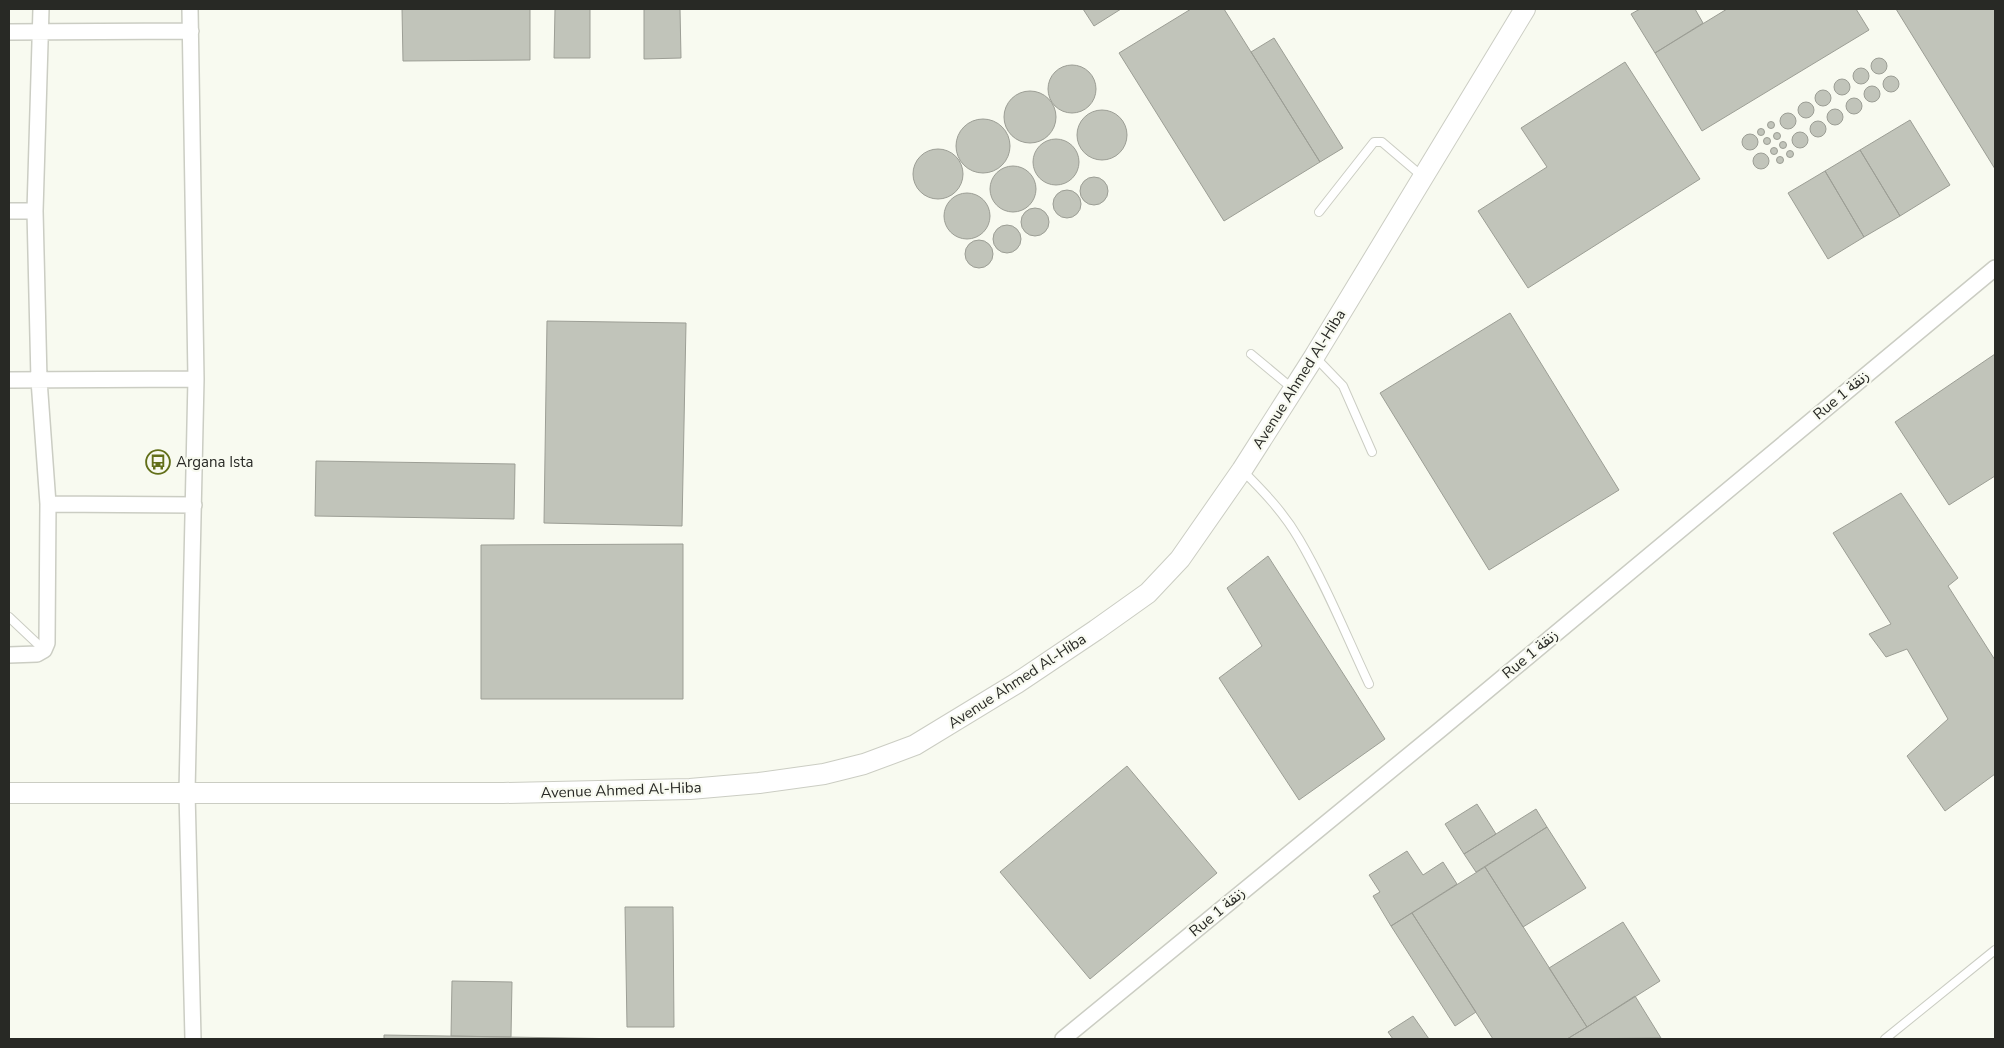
<svg xmlns="http://www.w3.org/2000/svg" width="2004" height="1048" font-family="'Nunito Sans','Noto Sans Arabic',sans-serif">
<rect width="100%" height="100%" fill="#f8faf0"/>
<path fill="#c1c4ba" stroke="#9c9e95" d="M402 9H530V60L403 61Z
M555 9H590V58H554Z
M644 9H680L681 58 644 59Z
M1083 9H1121L1094 26Z
M1191 9H1224L1320 162 1224 221 1119 53Z
M1640 9H1695L1703 23 1655 53 1631 14Z
M1727 9H1856L1869 30 1702 131 1655 53Z
M1896 9H1995V169Z
M1274 38 1343 148 1320 162 1251 52Z
M1871 66a8 8 0 1 1 16 0a8 8 0 1 1-16 0Z
M1625 62 1700 179 1528 288 1478 211 1547 167 1521 128Z
M1048 89a24 24 0 1 1 48 0a24 24 0 1 1-48 0Z
M1853 76a8 8 0 1 1 16 0a8 8 0 1 1-16 0Z
M1883 84a8 8 0 1 1 16 0a8 8 0 1 1-16 0Z
M1834 87a8 8 0 1 1 16 0a8 8 0 1 1-16 0Z
M1864 94a8 8 0 1 1 16 0a8 8 0 1 1-16 0Z
M1815 98a8 8 0 1 1 16 0a8 8 0 1 1-16 0Z
M1004 117a26 26 0 1 1 52 0a26 26 0 1 1-52 0Z
M1846 106a8 8 0 1 1 16 0a8 8 0 1 1-16 0Z
M1798 110a8 8 0 1 1 16 0a8 8 0 1 1-16 0Z
M1827 117a8 8 0 1 1 16 0a8 8 0 1 1-16 0Z
M1077 135a25 25 0 1 1 50 0a25 25 0 1 1-50 0Z
M1780 121a8 8 0 1 1 16 0a8 8 0 1 1-16 0Z
M956 146a27 27 0 1 1 54 0a27 27 0 1 1-54 0Z
M1910 120 1950 185 1900 216 1860 150Z
M1810 129a8 8 0 1 1 16 0a8 8 0 1 1-16 0Z
M1767.5 125a3.5 3.5 0 1 1 7 0a3.5 3.5 0 1 1-7 0Z
M1757.5 132a3.5 3.5 0 1 1 7 0a3.5 3.5 0 1 1-7 0Z
M1792 140a8 8 0 1 1 16 0a8 8 0 1 1-16 0Z
M1773.5 136a3.5 3.5 0 1 1 7 0a3.5 3.5 0 1 1-7 0Z
M1742 142a8 8 0 1 1 16 0a8 8 0 1 1-16 0Z
M1763.5 141a3.5 3.5 0 1 1 7 0a3.5 3.5 0 1 1-7 0Z
M1033 162a23 23 0 1 1 46 0a23 23 0 1 1-46 0Z
M1779.5 145a3.5 3.5 0 1 1 7 0a3.5 3.5 0 1 1-7 0Z
M1770.5 151a3.5 3.5 0 1 1 7 0a3.5 3.5 0 1 1-7 0Z
M913 174a25 25 0 1 1 50 0a25 25 0 1 1-50 0Z
M1860 150 1900 216 1864 237 1825 171Z
M1786.5 154a3.5 3.5 0 1 1 7 0a3.5 3.5 0 1 1-7 0Z
M1753 161a8 8 0 1 1 16 0a8 8 0 1 1-16 0Z
M1776.5 160a3.5 3.5 0 1 1 7 0a3.5 3.5 0 1 1-7 0Z
M990 189a23 23 0 1 1 46 0a23 23 0 1 1-46 0Z
M1825 171 1864 237 1828 259 1788 193Z
M1080 191a14 14 0 1 1 28 0a14 14 0 1 1-28 0Z
M1053 204a14 14 0 1 1 28 0a14 14 0 1 1-28 0Z
M944 216a23 23 0 1 1 46 0a23 23 0 1 1-46 0Z
M1021 222a14 14 0 1 1 28 0a14 14 0 1 1-28 0Z
M993 239a14 14 0 1 1 28 0a14 14 0 1 1-28 0Z
M965 254a14 14 0 1 1 28 0a14 14 0 1 1-28 0Z
M1510 313 1619 490 1489 570 1380 393Z
M547 321 686 323 682 526 544 523Z
M1995 354V476L1949 505 1895 422Z
M316 461 515 464 514 519 315 516Z
M1901 493 1958 578 1948 586 1995 660V774L1945 811 1907 756 1948 719 1907 649 1886 657 1869 634 1891 624 1833 533Z
M683 544V699H481V545Z
M1268 556 1385 739 1299 800 1219 678 1262 646 1227 588Z
M1127 766 1217 873 1090 979 1000 872Z
M1477 804 1496 834 1464 854 1445 824Z
M1536 809 1547 827 1476 872 1464 854Z
M1547 827 1586 888 1523 927 1485 867Z
M1407 851 1423 875 1443 862 1457 884 1391 926 1373 896 1380 892 1369 875Z
M1485 867 1587 1027 1567 1039H1493L1412 913Z
M625 907H673L674 1027H627Z
M1412 913 1476 1012 1455 1026 1391 926Z
M1623 922 1660 981 1587 1027 1549 968Z
M452 981 512 982 511 1037 451 1036Z
M1635 996 1661 1038 1567 1039 1587 1027Z
M1413 1016 1429 1039H1393L1388 1032Z
M384 1035 630 1039H384Z"/>
<g fill="none" stroke-linecap="round" stroke-linejoin="round">
<g stroke="#cbcdc3" stroke-width="10">
<path id="service" d="M1319 212 1374 142H1382L1423 177
M1251 354 1293 389
M1316 358 1343 386 1372 452
M1243 471C1264 492 1284 513 1299 539 1326 585 1346 635 1369 684
M9 617 44 650
M1885 1039 1995 950"/>
</g>
<g stroke="#cbcdc3" stroke-width="18">
<path id="minor" d="M190 9 196 379 187 792 193 1039
M9 32 191 31
M9 211H35
M9 380 196 379
M48 504 194 505
M9 655 37 654 44 650 47 643 48 504 39 380 35 211 41 9
M1063 1039 1441 729 1995 268"/>
</g>
<g stroke="#cbcdc3" stroke-width="22">
<path id="tertiary" d="M9 793H503L690 789 759 783 824 774 864 764 915 745 1017 683 1096 630 1148 593 1180 559 1242 470 1314 357 1525 9"/>
</g>
<use href="#service" stroke="#fff" stroke-width="8"/>
<use href="#minor" stroke="#fff" stroke-width="15"/>
<use href="#tertiary" stroke="#fff" stroke-width="20"/>
</g>
<defs>
<g id="bus-ring" transform="scale(1.25)"><circle r="9.5" fill="#f8faf0" stroke="#626f19" stroke-width="1.5"/><path d="M-5-6H5V4H4V6H2V4H-2V6H-4V4H-5ZM-3.5-4V0h7V-4ZM-3.5 1.2v1.5H-2V1.2ZM2 1.2v1.5H3.5V1.2Z" fill="#626f19"/></g>
</defs>
<g fill-rule="evenodd">
<use href="#bus-ring" x="158" y="462"/>
</g>
<g text-anchor="middle" dominant-baseline="central" stroke-width="4.5" stroke-linejoin="round" paint-order="stroke">
<g font-size="15" fill="#282925" stroke="#f8faf0">
<text transform="translate(1299 379) rotate(-58)">Avenue Ahmed Al-Hiba</text>
<text transform="translate(1841 395) rotate(-40)">Rue 1 زنقة</text>
<text transform="translate(1530 654) rotate(-40)">Rue 1 زنقة</text>
<text transform="translate(1017 681) rotate(-33)">Avenue Ahmed Al-Hiba</text>
<text transform="translate(621 790) rotate(-2)">Avenue Ahmed Al-Hiba</text>
<text transform="translate(1217 912) rotate(-40)">Rue 1 زنقة</text>
</g>
<g font-size="15" fill="#282925" stroke="#f8faf0" text-anchor="start">
<text x="176" y="462">Argana Ista</text>
</g>
</g>
<rect width="2004" height="1048" fill="none" stroke="#282925" stroke-width="20"/>
</svg>
